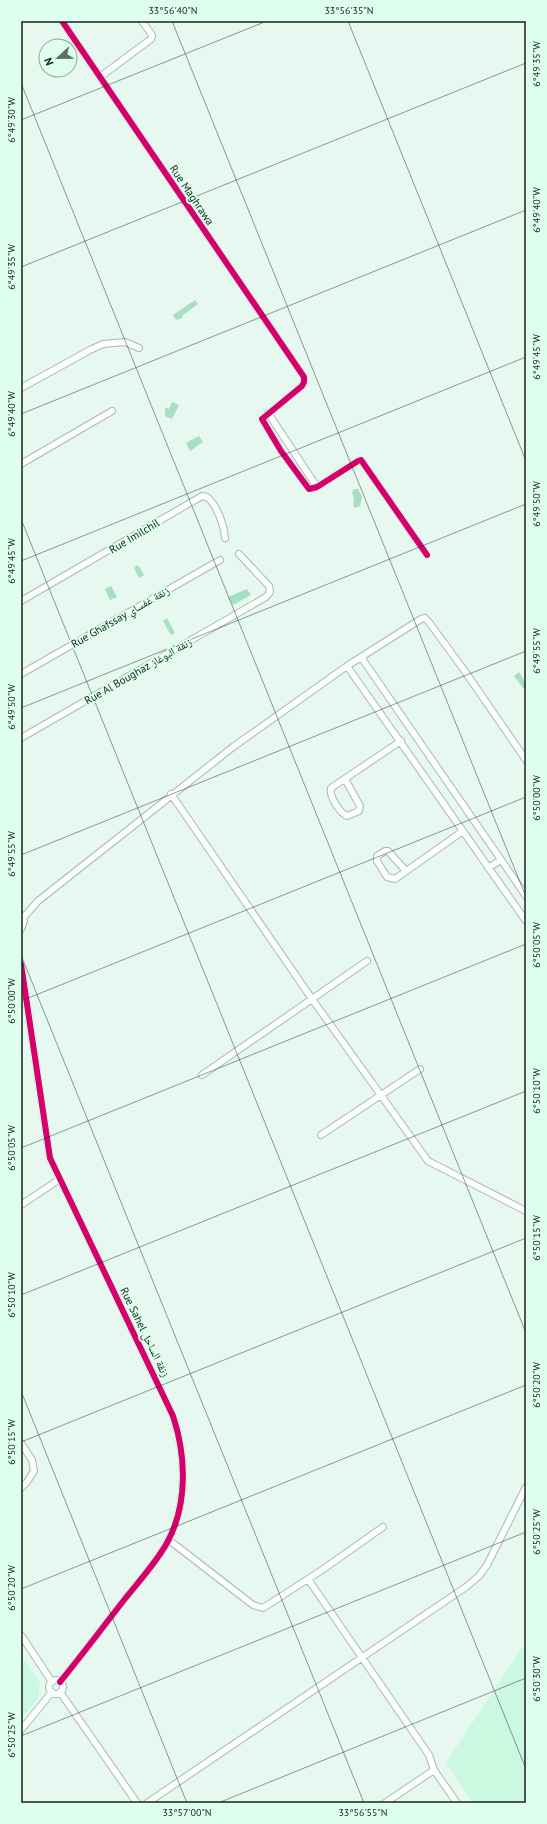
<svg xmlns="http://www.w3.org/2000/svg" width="547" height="1824" font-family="'PT Sans','Noto Naskh Arabic',sans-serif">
<rect width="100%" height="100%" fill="#e6f8ef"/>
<path fill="#caf8e1" d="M526 1642V1803H473L446 1763Z
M21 1655 40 1683 38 1698 21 1719Z"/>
<path fill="#a6dfc3" d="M195 300 198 304 183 315 182 318 176 320 173 315Z
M172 402 179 405 172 419 165 416V407L169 409Z
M199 436 203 442 190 451 186 443Z
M354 489H358L362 497 360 506 356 508 353 506 354 499 352 492Z
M138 565 144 575 139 578 134 568Z
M111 586 117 597 110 600 105 589Z
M247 589 251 595 233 605 228 597Z
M167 618 175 633 171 635 163 621Z
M519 672 526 683V688L524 689 514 676Z"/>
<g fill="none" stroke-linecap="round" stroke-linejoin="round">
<g stroke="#abb9b2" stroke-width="8">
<path id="minor" d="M62 21 304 377V382L302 386 262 419 281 451 309 489 317 487 358 461 361 460 427 555
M100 77 151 39 152 35 142 21
M21 388 90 350 103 344 125 342 139 348
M268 413 317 487
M21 464 112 411
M21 601 202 496 207 497C217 505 224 525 225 538
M361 657 526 896
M347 666 526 921
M21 674 220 560
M21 738 266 597 270 592 269 586 239 554
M345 779 360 806 359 811 347 816C339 812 329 796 331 788L401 741
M171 794 312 999 428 1161 526 1211
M488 868 501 860
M406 871 388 851H385L377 856V861L387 877 395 879 463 831
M21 915 24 921 21 929
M23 918 38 901 233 747 347 666 421 619 425 618 428 621 464 670 526 760
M21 964 50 1158 173 1416C186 1455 188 1503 168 1541 157 1562 139 1581 124 1600 103 1627 82 1655 60 1682
M202 1075 367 961
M321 1135 420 1069
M21 1205 60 1179
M21 1443 32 1460 34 1471 27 1482 21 1488
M169 1540 253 1605 263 1608 322 1570 383 1527
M308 1579 429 1755 434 1770 457 1803
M21 1635 52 1682
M49 1687a7 7 0 1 1 14 0a7 7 0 1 1-14 0Z
M60 1692 137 1803
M21 1730 52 1692
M147 1803 466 1587 479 1576 487 1565 526 1487
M385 1803 434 1770"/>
</g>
<use href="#minor" stroke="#fbfefd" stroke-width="6"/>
<g stroke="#dfffee" stroke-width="8">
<path id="cycleway" d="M62 21 304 377V382L302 386 262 419 281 451 309 489 317 487 358 461 361 460 427 555
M21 964 50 1158 173 1416C186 1455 188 1503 168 1541 157 1562 139 1581 124 1600 103 1627 82 1655 60 1682"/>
</g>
<use href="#cycleway" stroke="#d6006c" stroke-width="6"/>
</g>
<path fill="none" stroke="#15241d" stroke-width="1" stroke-opacity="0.45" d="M172 21 526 897M348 21 526 461M524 21 526 25M21 83 526 1333M21 120 267 21M21 267 526 63M21 414 526 210M21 519 526 1769M21 561 526 357M21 708 526 504M21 855 526 651M21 955 364 1803M21 1001 526 797M21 1148 526 944M21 1295 526 1091M21 1391 187 1803M21 1442 526 1238M21 1589 526 1385M21 1736 526 1532M218 1803 526 1678"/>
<g text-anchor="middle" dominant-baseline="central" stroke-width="4" stroke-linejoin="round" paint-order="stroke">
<g font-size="11" fill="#15241d" stroke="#dfffee">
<text transform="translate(192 195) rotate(56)">Rue Maghrawa</text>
<text transform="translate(134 536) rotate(-31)">Rue Imilchil</text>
<text transform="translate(120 617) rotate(-30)">Rue Ghafssay زنقة غفساي</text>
<text transform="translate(138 671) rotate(-30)">Rue Al Boughaz زنقة البوغاز</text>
<text transform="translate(145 1332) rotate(64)">Rue Sahel زنقة الساحل</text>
</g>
</g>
<rect width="547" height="1824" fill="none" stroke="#dfffee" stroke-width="44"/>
<g transform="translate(58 58) rotate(248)"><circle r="19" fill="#dfffee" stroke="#8ea79a"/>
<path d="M0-3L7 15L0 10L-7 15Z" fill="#5e6e66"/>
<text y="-6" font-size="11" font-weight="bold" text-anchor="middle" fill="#15241d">N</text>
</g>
<rect x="22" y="22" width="503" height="1780" fill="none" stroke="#15241d" stroke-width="1.5"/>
<g font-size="10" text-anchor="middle" fill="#15241d">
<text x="173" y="14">33°56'40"N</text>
<text x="349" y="14">33°56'35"N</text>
<text transform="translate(536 64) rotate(-90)" y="4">6°49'35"W</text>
<text transform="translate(11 120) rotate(-90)" y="4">6°49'30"W</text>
<text transform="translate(536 210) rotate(-90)" y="4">6°49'40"W</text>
<text transform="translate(11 267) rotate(-90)" y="4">6°49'35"W</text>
<text transform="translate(536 357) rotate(-90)" y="4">6°49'45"W</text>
<text transform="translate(11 414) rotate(-90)" y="4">6°49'40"W</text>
<text transform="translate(536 504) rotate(-90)" y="4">6°49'50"W</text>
<text transform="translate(11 561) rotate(-90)" y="4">6°49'45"W</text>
<text transform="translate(536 651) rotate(-90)" y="4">6°49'55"W</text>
<text transform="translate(11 707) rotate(-90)" y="4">6°49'50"W</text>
<text transform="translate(536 798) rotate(-90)" y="4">6°50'00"W</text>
<text transform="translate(11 854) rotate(-90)" y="4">6°49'55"W</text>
<text transform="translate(536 945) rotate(-90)" y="4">6°50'05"W</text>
<text transform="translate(11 1001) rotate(-90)" y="4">6°50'00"W</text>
<text transform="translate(536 1091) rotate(-90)" y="4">6°50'10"W</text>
<text transform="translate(11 1148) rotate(-90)" y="4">6°50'05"W</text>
<text transform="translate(536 1238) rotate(-90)" y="4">6°50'15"W</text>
<text transform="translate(11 1295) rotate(-90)" y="4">6°50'10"W</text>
<text transform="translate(536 1385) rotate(-90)" y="4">6°50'20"W</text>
<text transform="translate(11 1442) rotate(-90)" y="4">6°50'15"W</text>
<text transform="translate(536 1532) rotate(-90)" y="4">6°50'25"W</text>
<text transform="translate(11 1588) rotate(-90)" y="4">6°50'20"W</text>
<text transform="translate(536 1679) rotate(-90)" y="4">6°50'30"W</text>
<text transform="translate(11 1735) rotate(-90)" y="4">6°50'25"W</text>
<text x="187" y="1816">33°57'00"N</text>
<text x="363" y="1816">33°56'55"N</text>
</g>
</svg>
